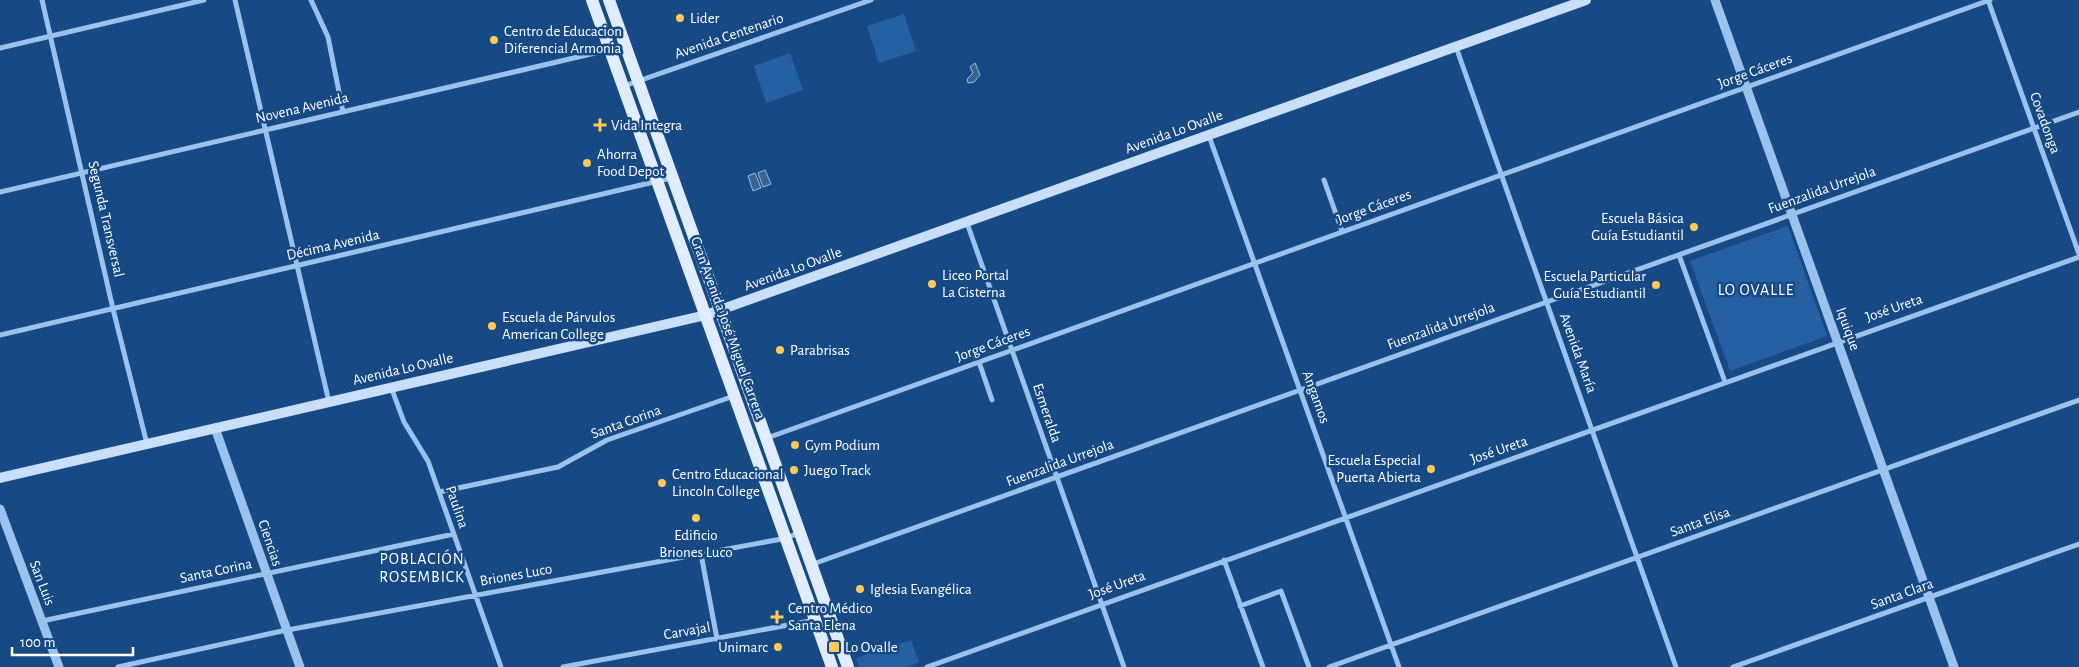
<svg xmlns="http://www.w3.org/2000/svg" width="2079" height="667" font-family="'Alegreya Sans',sans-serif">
<rect width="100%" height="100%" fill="#174984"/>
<path fill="#2561a2" d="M904 14 916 51 879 63 867 26Z
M790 53 803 90 766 103 754 66Z
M1788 226 1827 336 1730 371 1690 261Z
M911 640 919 662 907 667H859L856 658Z"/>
<path fill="#3c628e" stroke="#8dbef0" d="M975 63 980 75 974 82 968 83 967 79 973 73 970 67Z
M765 170 771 184 763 187 758 173Z
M755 173 761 188 753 191 748 176Z"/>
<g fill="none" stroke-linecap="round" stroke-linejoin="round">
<path stroke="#9bc2ed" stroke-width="5" d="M42 0 113 309 147 444
M235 0 329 402
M311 0 328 37 343 112
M1988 0 2079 254
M1456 47 1676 667
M0 48 204 0
M624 86 871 0
M1209 136 1399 667
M1324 180 1342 231
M0 192 608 50
M967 223 1124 667
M1679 255 1725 382
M0 335 671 178
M979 362 992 400
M391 387 404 422 428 461 501 667
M767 438 1990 0
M439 492 558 467 607 440 734 396
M701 554 717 639
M1224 560 1263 667
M813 564 2079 112
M1240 606 1281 591 1309 667
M42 621 454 534
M118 667 282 631 787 538 798 533
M563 667 815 620
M927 667 2079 257
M1329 667 2079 400
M1733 667 2079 544"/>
<path stroke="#9bc2ed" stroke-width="9" d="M1715 0 1954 667
M215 428 300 667
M0 509 59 667"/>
<path stroke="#c8def9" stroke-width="10" d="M0 478 706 315 1586 0"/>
<path stroke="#e1edff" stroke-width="12" d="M592 0 832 667
M609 0 848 667"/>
</g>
<g fill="#ffca57" stroke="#174984" stroke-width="2">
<circle cx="680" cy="18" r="5"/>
<circle cx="494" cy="40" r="5"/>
<path d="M597.5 117.5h5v5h5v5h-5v5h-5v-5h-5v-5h5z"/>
<circle cx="587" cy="163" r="5"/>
<circle cx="1694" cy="227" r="5"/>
<circle cx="932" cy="284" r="5"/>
<circle cx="1656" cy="285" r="5"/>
<circle cx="492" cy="326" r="5"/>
<circle cx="780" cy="350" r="5"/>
<circle cx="795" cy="445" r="5"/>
<circle cx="1431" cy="469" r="5"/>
<circle cx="794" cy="470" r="5"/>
<circle cx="662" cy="483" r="5"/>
<circle cx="696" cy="518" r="5"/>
<circle cx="860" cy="589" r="5"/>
<path d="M774.5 609.5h5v5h5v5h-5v5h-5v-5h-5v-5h5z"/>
<circle cx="778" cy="647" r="5"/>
<rect x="828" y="641" width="12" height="12" rx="2.5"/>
</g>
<g text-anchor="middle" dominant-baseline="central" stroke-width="5" stroke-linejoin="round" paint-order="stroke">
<g font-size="15" fill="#fff" stroke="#174984" text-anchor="start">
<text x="690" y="18">Lider</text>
<text x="504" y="31">Centro de Educacion<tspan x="504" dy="17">Diferencial Armonia</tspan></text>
<text x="611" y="125">Vida Integra</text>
<text x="597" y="154">Ahorra<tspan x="597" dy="17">Food Depot</tspan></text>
<text x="1684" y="218" text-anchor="end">Escuela Básica<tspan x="1684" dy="17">Guía Estudiantil</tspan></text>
<text x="942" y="275">Liceo Portal<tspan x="942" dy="17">La Cisterna</tspan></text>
<text x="1646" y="276" text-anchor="end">Escuela Particular<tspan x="1646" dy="17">Guía Estudiantil</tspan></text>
<text x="502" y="317">Escuela de Párvulos<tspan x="502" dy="17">American College</tspan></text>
<text x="790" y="350">Parabrisas</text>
<text x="805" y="445">Gym Podium</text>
<text x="1421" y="460" text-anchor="end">Escuela Especial<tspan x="1421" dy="17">Puerta Abierta</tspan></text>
<text x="804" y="470">Juego Track</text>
<text x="672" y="474">Centro Educacional<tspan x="672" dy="17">Lincoln College</tspan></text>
<text x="696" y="535" text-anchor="middle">Edificio<tspan x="696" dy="17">Briones Luco</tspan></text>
<text x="870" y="589">Iglesia Evangélica</text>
<text x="788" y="608">Centro Médico<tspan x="788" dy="17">Santa Elena</tspan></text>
<text x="768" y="647" text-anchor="end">Unimarc</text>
<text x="845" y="647">Lo Ovalle</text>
</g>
<g font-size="15" fill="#fff" stroke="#174984">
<text transform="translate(729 36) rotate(-19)">Avenida Centenario</text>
<text transform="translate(1755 71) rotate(-20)">Jorge Cáceres</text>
<text transform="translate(302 108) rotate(-13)">Novena Avenida</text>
<text transform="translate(2045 123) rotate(70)">Covadonga</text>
<text transform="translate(1174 132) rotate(-20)">Avenida Lo Ovalle</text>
<text transform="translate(1822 190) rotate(-20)">Fuenzalida Urrejola</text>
<text transform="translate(1374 207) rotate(-20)">Jorge Cáceres</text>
<text transform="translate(106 219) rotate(77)">Segunda Transversal</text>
<text transform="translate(333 245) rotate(-13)">Décima Avenida</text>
<text transform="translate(793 269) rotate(-20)">Avenida Lo Ovalle</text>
<text transform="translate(1894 308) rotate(-19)">José Ureta</text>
<text transform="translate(1441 326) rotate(-20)">Fuenzalida Urrejola</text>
<text transform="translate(728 328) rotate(70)">Gran Avenida José Miguel Carrera</text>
<text transform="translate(1848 329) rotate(70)">Iquique</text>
<text transform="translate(993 344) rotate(-20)">Jorge Cáceres</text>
<text transform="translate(1578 353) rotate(70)">Avenida María</text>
<text transform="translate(403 369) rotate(-13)">Avenida Lo Ovalle</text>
<text transform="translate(1316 397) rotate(70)">Angamos</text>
<text transform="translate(1047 413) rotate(71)">Esmeralda</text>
<text transform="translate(626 422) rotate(-20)">Santa Corina</text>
<text transform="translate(1499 450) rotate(-19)">José Ureta</text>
<text transform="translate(1060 463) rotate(-20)">Fuenzalida Urrejola</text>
<text transform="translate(457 507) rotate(71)">Paulina</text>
<text transform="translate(1700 522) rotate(-20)">Santa Elisa</text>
<text transform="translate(270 543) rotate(71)">Ciencias</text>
<text transform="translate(216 571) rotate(-12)">Santa Corina</text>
<text transform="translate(516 575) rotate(-10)">Briones Luco</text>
<text transform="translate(42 583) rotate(69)">San Luis</text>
<text transform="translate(1117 585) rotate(-20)">José Ureta</text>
<text transform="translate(1902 594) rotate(-20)">Santa Clara</text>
<text transform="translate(687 631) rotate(-10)">Carvajal</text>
</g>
<g font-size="16" letter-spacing="1" fill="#fff" stroke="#174984">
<text x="1756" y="290">LO OVALLE</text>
<text x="422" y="559">POBLACIÓN<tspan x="422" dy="18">ROSEMBICK</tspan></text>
</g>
</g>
<path d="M12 647v8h121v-8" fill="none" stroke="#ffffff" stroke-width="2.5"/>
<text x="20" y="647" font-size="15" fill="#ffffff" stroke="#174984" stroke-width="4" paint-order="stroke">100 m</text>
</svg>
